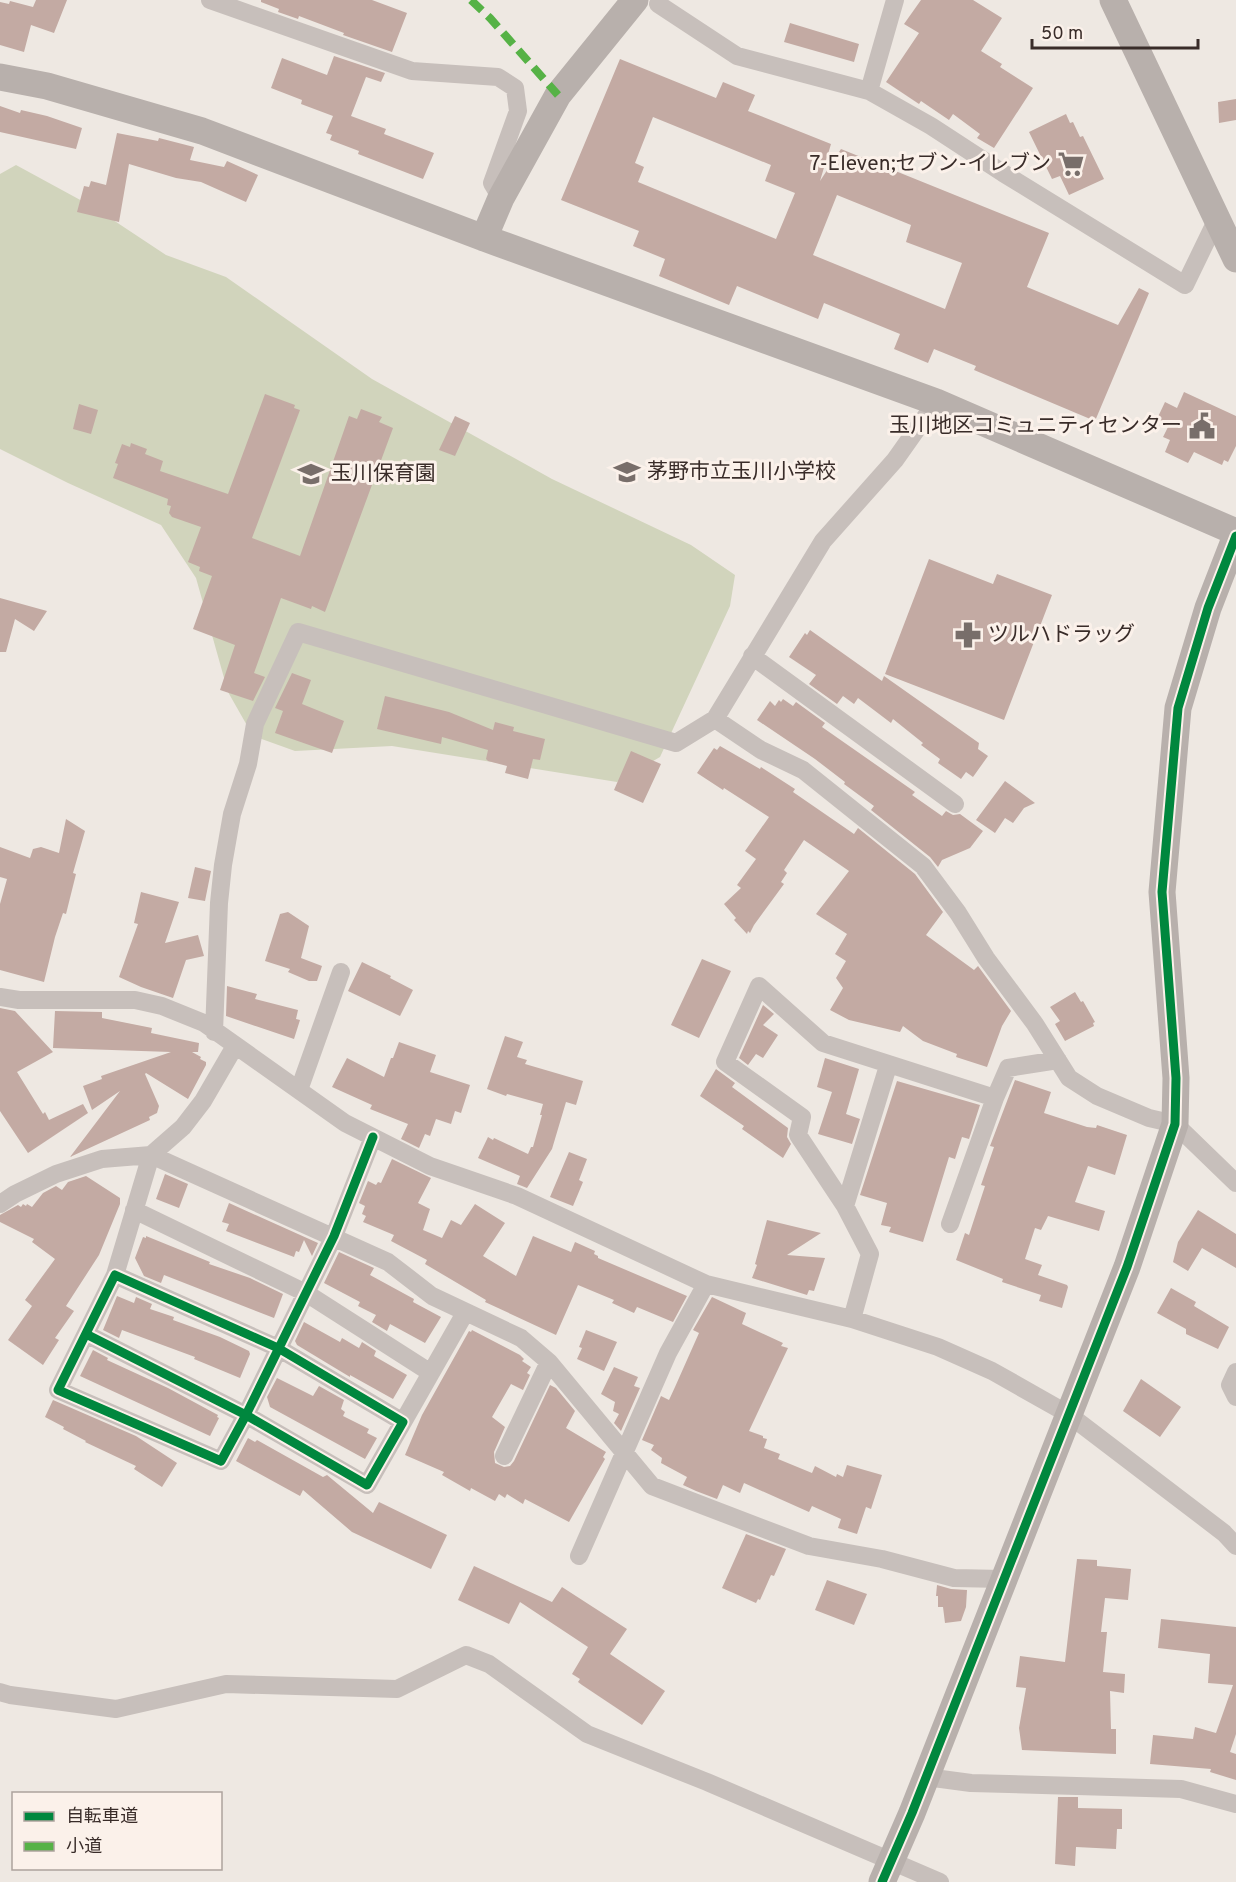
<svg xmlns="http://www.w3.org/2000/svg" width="1236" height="1882" font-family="Overpass,'Noto Sans JP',sans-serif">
<rect width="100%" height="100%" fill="#eee8e2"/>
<path fill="#d1d4bc" d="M16 165 95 208 166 255 226 277 372 379 552 479 691 545 735 575 730 606 660 757 617 782 392 746 295 751 253 736 228 692 196 578 161 525 68 483 0 449V174Z"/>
<path fill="#c3aaa3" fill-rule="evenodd" d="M36 0H67L54 33 31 25 24 52 0 45V2L9 4 10 1 33 7Z
M261 0H372L407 13 392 52 343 35 344 33 299 16 298 19 278 12 279 9 261 2Z
M921 0H973L1002 18 981 51 1002 64 1000 67 1033 88 994 148 977 138 980 134 953 114 949 120 921 101 919 104 886 82 919 33 904 24Z
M790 23 859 44 854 62 784 42Z
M334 56 385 73 381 82 366 77 351 116 386 129 384 134 434 153 423 179 358 154 359 151 330 140 332 135 326 133 333 116 301 104 302 100 271 88 282 58 327 75Z
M620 59 716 98 723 82 755 95 748 111 831 144 820 181 841 149 1049 233 1027 287 1118 325 1139 288 1149 293 1095 421 974 370 976 366 934 349 928 363 894 349 900 334 824 303 818 319 737 286 729 305 659 276 665 259 633 246 639 231 561 200ZM653 117 771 165 765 181 795 193 776 239 638 182 644 167 635 163ZM837 195 911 225 906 242 962 263 945 309 813 255Z
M1236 99V120L1219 123 1218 102Z
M0 106 20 113 21 110 47 116 82 128 76 149 0 132Z
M1066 114 1070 123 1073 122 1080 137 1083 136 1104 179 1069 195 1060 176 1052 179 1029 132Z
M117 133 158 141 159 138 194 147 190 160 224 167 227 161 258 175 246 202 201 182 176 178 129 164 119 222 77 212 84 186 89 187 91 181 106 185Z
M1184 392 1236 416V446L1228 462 1224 460 1222 465 1194 452 1188 463 1165 452 1170 440 1163 437 1169 425 1157 419 1165 402 1177 408Z
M265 394 295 405 294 408 300 410 252 538 300 556 349 416 357 419 361 409 382 417 379 422 393 428 325 612 312 606 311 609 281 598 254 673 265 677 253 701 220 690 235 645 193 629 212 576 199 571 200 567 188 562 201 527 172 517 169 513 171 506 167 505 168 499 113 478 118 464 115 463 122 444 130 447 131 443 147 449 145 454 163 461 160 471 228 494Z
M79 404 98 410 91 434 73 429Z
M455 416 470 423 455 456 439 450Z
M929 559 993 584 997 574 1052 595 1004 720 885 674Z
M0 598 47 611 34 631 15 619 6 652H0Z
M810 630 882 681 884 676 979 743 978 749 988 756 973 777 966 772 961 779 938 763 940 759 921 745 923 743 893 719 891 723 858 698 854 704 843 696 837 704 809 684 816 675 789 657 805 633 807 635Z
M292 673 311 680 302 704 344 721 332 753 275 733 283 711 275 708Z
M385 696 449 712 493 730 495 722 514 727 513 731 545 739 540 760 533 759 528 779 505 773 507 766 488 761 486 759 488 750 442 737 441 744 377 729Z
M783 699 793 706 796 702 825 723 822 727 915 792 912 795 942 816 946 811 953 815 960 814 983 831 970 848 942 860 938 867 930 857 871 810 874 806 844 784 845 782 815 759 757 720 770 701 775 706 779 700 781 702Z
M720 746 760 769 761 767 795 789 793 792 854 834 858 828 915 874 943 912 926 935 974 970 978 966 1011 1011 1002 1026 987 1067 956 1057 957 1054 923 1041 903 1026 900 1032 849 1020 830 1010 843 988 836 978 846 961 835 954 847 934 816 914 849 871 804 840 784 870 787 873 781 882 784 884 754 925 750 933 748 931 747 934 734 920 736 918 724 904 741 888 737 885 756 859 745 851 769 817 724 788 723 790 697 773 714 748 717 750Z
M631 751 661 764 643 803 614 790Z
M1005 781 1035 803 1024 808 1013 823 1005 818 995 833 976 820Z
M66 819 85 831 73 873 76 874 66 914 63 913 55 937 44 982 0 970V904L7 879 0 877V847L30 858 33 849 41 847 59 853Z
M195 867 211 871 205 901 188 898Z
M141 892 179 902 165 943 198 935 204 956 186 960 173 998 141 987 119 977 138 924 134 923Z
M288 912 309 926 301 958 322 966 317 981H309L288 972 290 969 265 961 280 914Z
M702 959 731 971 699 1038 671 1025Z
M362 962 391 976 390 978 413 990 400 1016 348 991Z
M227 986 257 994 255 999 298 1010 296 1019 300 1020 294 1039 226 1016Z
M1075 992 1081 1002 1083 1001 1095 1022 1093 1023 1094 1026 1065 1041 1055 1024 1060 1021 1050 1007Z
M763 1005 774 1014 763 1025 778 1035 763 1058 756 1054 748 1065 739 1058Z
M0 1008 15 1011 53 1052 17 1072 43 1114 45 1112 49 1120 83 1104 88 1113 28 1153 0 1111Z
M55 1011 102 1012V1018L152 1028 151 1033 199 1043 198 1052H192L201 1057 200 1059 206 1062V1065L188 1099 146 1073 145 1074 159 1106 157 1113 149 1117 150 1120 70 1157 120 1091 92 1110 83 1086 102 1079 101 1076 171 1052 53 1048Z
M505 1036 523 1042 517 1057 527 1060 525 1064 583 1081 576 1105 566 1102 552 1149 527 1188 517 1184 520 1176 478 1158 488 1137 493 1140 494 1138 528 1154 531 1147H533L542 1115H540L543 1104 507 1094 506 1096 487 1089Z
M399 1042 436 1055 430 1072 470 1085 461 1113 455 1111 451 1124 436 1119 430 1136 425 1134 419 1148 401 1139 408 1124 370 1109 372 1105 332 1087 347 1058 384 1077 391 1058H393Z
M825 1058 859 1069 846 1114 860 1119 852 1144 818 1134 832 1092 817 1087Z
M716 1069 735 1083 732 1087 788 1128 787 1137 791 1144 783 1158 742 1129 744 1126 700 1096Z
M1015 1080 1051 1092 1044 1113 1087 1127 1096 1128 1097 1125 1127 1135 1115 1175 1088 1166 1075 1202 1105 1211 1099 1231 1048 1216 1041 1230 1035 1228 1025 1259 1042 1265 1038 1275 1067 1285 1068 1287 1062 1308 1039 1301 1041 1295 1002 1282 1003 1279 956 1260 965 1233 969 1235 985 1186 981 1185 994 1147 990 1146Z
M897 1081 980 1105 969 1139 962 1137 955 1159 949 1157 923 1242 889 1232 891 1227 881 1225 887 1203 860 1195Z
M569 1152 587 1159 579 1180 583 1182 573 1206 550 1197Z
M392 1159 431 1178 418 1203 430 1209 423 1230 442 1238 451 1220 461 1225 475 1204 505 1223 483 1256 516 1276 533 1236 571 1252 575 1242 595 1251 594 1254 598 1256V1258L687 1296 673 1322 637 1307 634 1313 612 1303 614 1300 578 1285 556 1335 485 1302 486 1300 425 1264 427 1260 391 1241 394 1235 363 1222 366 1216 362 1214 365 1206 359 1203 368 1181 376 1185 378 1182 381 1183Z
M165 1174 188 1184 179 1208 156 1199Z
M86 1176 120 1198V1204L99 1255 66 1306 74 1311 55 1338 59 1340 43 1365 8 1340 32 1306 25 1300 55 1259 32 1242 34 1239 0 1222V1215L18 1205 21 1207 23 1204 26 1206 27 1204 32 1207 43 1193 56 1186 62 1190 68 1182Z
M229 1203 318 1243 312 1256 304 1240 299 1252 296 1251 294 1257 226 1231 229 1224 222 1222Z
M1198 1210 1236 1234V1268L1202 1248 1188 1271 1173 1262 1178 1242Z
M767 1220 821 1233 787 1255 825 1258 814 1291 809 1290 807 1295 752 1278 757 1265 755 1264Z
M146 1236 210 1262 209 1264 250 1278 283 1294 274 1318 164 1275 161 1283 144 1276 135 1258 143 1237 146 1238Z
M339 1252 374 1268 370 1275 414 1299 413 1302 441 1317 425 1343 390 1324 387 1331 372 1322 376 1315 358 1306 360 1302 324 1283Z
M1171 1288 1196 1302 1194 1306 1229 1327 1218 1349 1186 1334V1329L1157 1313Z
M117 1296 134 1303 136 1297 152 1304 150 1309 174 1317 173 1320 220 1337 249 1351 250 1354 240 1378 194 1359 195 1357 122 1330 119 1338 103 1330Z
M712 1297 746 1313 742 1324 783 1343 781 1346 788 1348 749 1431 763 1436V1438L767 1439 764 1448 780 1454 778 1459 812 1473 815 1466 836 1477 837 1474 843 1477 847 1465 882 1475 871 1509 866 1507 857 1534 838 1528 841 1519 812 1506 809 1512 744 1483 740 1493 723 1485 717 1499 696 1491 683 1485 687 1477 661 1463 662 1458 651 1450 654 1445 642 1440 661 1396 669 1400 675 1387 699 1333 693 1330Z
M304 1322 340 1342 342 1338 359 1348 362 1342 376 1351 374 1356 407 1375 393 1399 350 1375V1377L297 1345 295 1341Z
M472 1330 520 1355 524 1359 522 1361 531 1367 527 1373 530 1375 523 1390 511 1384 492 1417 505 1427 494 1452 495 1463 504 1467 510 1466 514 1461 550 1385 556 1388 575 1411 566 1428 606 1452 603 1457 605 1459 569 1522 525 1499 523 1504 507 1494 505 1498 499 1494 495 1501 471 1488 470 1491 442 1475 444 1472 405 1455 422 1415 469 1331 471 1332Z
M586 1330 617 1342 604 1371 577 1359 582 1348 579 1347Z
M93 1350 108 1358 107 1360 168 1388 218 1415 217 1417 219 1418 210 1436 80 1376Z
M614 1367 638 1377 634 1386 640 1388 621 1431 614 1423 619 1414 613 1411 615 1402 601 1394Z
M277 1378 313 1396 319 1386 344 1400 341 1409 345 1412 343 1416 369 1429 367 1433 377 1438 365 1459 270 1407 267 1397Z
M1141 1379 1181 1407 1160 1437 1123 1411Z
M53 1400 136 1436 177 1463 162 1487 134 1469 136 1466 85 1442 86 1441 63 1429 64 1427 45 1417Z
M248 1438 255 1442 257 1440 323 1477 327 1475 373 1513 379 1502 447 1535 431 1569 352 1532 303 1490 300 1496 236 1461Z
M746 1534 786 1549 774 1576 771 1575 760 1600 758 1599 756 1603 722 1588Z
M1077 1559 1097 1560V1566L1131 1569 1128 1600 1105 1598 1101 1632H1107L1103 1672 1125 1674 1124 1693 1110 1691 1111 1729H1116V1754L1022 1750 1019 1728 1026 1688 1016 1687 1020 1656 1065 1662Z
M474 1566 552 1602 562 1587 627 1629 610 1654 665 1691 642 1725 582 1685 578 1682 580 1679 572 1674 588 1647 520 1602 509 1624 458 1600Z
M827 1580 867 1594 854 1625 815 1610Z
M937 1585 951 1589 967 1590 966 1607 961 1621 945 1623 943 1607H938V1596H936Z
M1161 1619 1236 1627V1734L1230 1752 1236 1754V1780L1210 1772 1211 1769 1150 1764 1153 1735 1193 1739 1195 1727 1216 1733 1233 1685 1208 1683 1210 1654 1158 1648Z
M1058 1797H1078V1808L1122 1809V1829H1117L1116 1849 1076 1847 1075 1866 1055 1864Z"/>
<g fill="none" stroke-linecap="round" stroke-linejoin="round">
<path stroke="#c7bfbb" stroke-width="18" d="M210 0 412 71 498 77 515 88 518 111 492 183 501 198
M658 4 737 56 869 91 931 126 1003 173 1185 285 1217 219
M869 91 895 0
M752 656 955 804
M715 719 761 750 803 770 923 866 958 913 986 958 1035 1024 1069 1078 1097 1096 1149 1118 1175 1124 1236 1183
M0 997 19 1000H135L162 1006 204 1023 345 1123 430 1166 517 1196 706 1284 852 1319 938 1347 992 1371 1068 1414 1224 1533 1236 1546
M214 1032 219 903 223 865 232 814 248 764 255 724 298 632 676 743 715 719 823 541 895 460 936 402
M299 1090 341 972
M995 1098 1008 1068 1058 1060
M0 1204 15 1194 56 1174 102 1159 151 1155 388 1262 432 1296 521 1338 549 1362 652 1486 809 1546 882 1559 954 1578 1003 1579
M845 1206 888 1066
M134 1210 306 1293 431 1373
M115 1275 151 1155 183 1127 203 1101 235 1046
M852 1319 870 1254 845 1206 798 1135 802 1117 725 1062 759 986 823 1043 995 1098 950 1224
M86 1334 246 1415 367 1485 403 1422 278 1348 115 1275 58 1390 221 1461 246 1415 334 1236 373 1137
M1236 1372 1230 1385 1236 1397
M403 1422 465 1313
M504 1456 549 1362
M579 1556 668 1353 706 1284
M0 1692 10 1695 116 1709 226 1684 397 1689 466 1655 489 1664 587 1734 707 1782 940 1882
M926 1777 971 1783 1181 1789 1236 1804"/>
<path stroke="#b8b0ac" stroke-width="27" d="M1113 0 1236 259
M0 77 47 86 202 131 484 238 936 402 1236 532
M484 238 501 198 558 95 635 0
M882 1882 912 1813 1127 1267 1175 1124 1176 1078 1162 892 1178 708 1208 608 1236 536"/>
<path stroke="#56b246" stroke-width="8" stroke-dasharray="15 8" stroke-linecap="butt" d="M471 0 490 18 558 95"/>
<g stroke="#fbf1ea" stroke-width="13">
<path id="cycleway" d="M86 1334 246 1415 367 1485 403 1422 278 1348 115 1275 58 1390 221 1461 246 1415 334 1236 373 1137
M882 1882 912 1813 1127 1267 1175 1124 1176 1078 1162 892 1178 708 1208 608 1236 536"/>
</g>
<use href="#cycleway" stroke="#00873e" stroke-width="9"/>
</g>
<defs>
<g id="supermarket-bare" transform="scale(2.07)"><path d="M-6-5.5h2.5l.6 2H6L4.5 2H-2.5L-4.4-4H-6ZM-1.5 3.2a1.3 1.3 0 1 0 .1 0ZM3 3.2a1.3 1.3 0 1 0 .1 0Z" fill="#786e6a" stroke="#fbf1ea" stroke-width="2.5" paint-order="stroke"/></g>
<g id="civic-bare" transform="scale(2.07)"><path d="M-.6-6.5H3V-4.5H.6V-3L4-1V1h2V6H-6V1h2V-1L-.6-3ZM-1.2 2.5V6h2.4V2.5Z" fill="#786e6a" stroke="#fbf1ea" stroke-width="2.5" paint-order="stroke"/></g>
<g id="school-bare" transform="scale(2.07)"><path d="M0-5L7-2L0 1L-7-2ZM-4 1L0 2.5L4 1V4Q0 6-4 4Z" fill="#786e6a" stroke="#fbf1ea" stroke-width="2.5" paint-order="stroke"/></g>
<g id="pharmacy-bare" transform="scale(2.07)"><path d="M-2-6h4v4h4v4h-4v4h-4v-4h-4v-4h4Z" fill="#786e6a" stroke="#fbf1ea" stroke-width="2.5" paint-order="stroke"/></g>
</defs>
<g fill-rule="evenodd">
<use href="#supermarket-bare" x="1071" y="164"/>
<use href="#civic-bare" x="1202" y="426"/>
<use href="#school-bare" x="627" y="472"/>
<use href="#school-bare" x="311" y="474"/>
<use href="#pharmacy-bare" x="968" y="635"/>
</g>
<g text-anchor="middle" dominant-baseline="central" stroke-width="6" stroke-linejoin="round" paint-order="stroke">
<g font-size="21" fill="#392c29" stroke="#fbf1ea" text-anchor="start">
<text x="1051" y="164" text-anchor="end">7-Eleven;セブン-イレブン</text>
<text x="1182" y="426" text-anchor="end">玉川地区コミュニティセンター</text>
<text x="647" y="472">茅野市立玉川小学校</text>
<text x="331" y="474">玉川保育園</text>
<text x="988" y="635">ツルハドラッグ</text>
</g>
</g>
<rect x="12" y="1792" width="210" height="78" fill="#fbf1ea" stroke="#ada29d" stroke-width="1.5"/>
<rect x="24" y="1812" width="30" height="9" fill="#00873e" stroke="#ada29d" stroke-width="1.5"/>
<text x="66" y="1822" font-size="18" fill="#392c29">自転車道</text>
<rect x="24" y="1842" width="30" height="9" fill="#56b246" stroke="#ada29d" stroke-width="1.5"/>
<text x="66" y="1852" font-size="18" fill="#392c29">小道</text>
<path d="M1032 39v9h166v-9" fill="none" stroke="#392c29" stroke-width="3"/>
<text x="1041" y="39" font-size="18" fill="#392c29" stroke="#fbf1ea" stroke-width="4.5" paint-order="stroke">50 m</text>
</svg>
